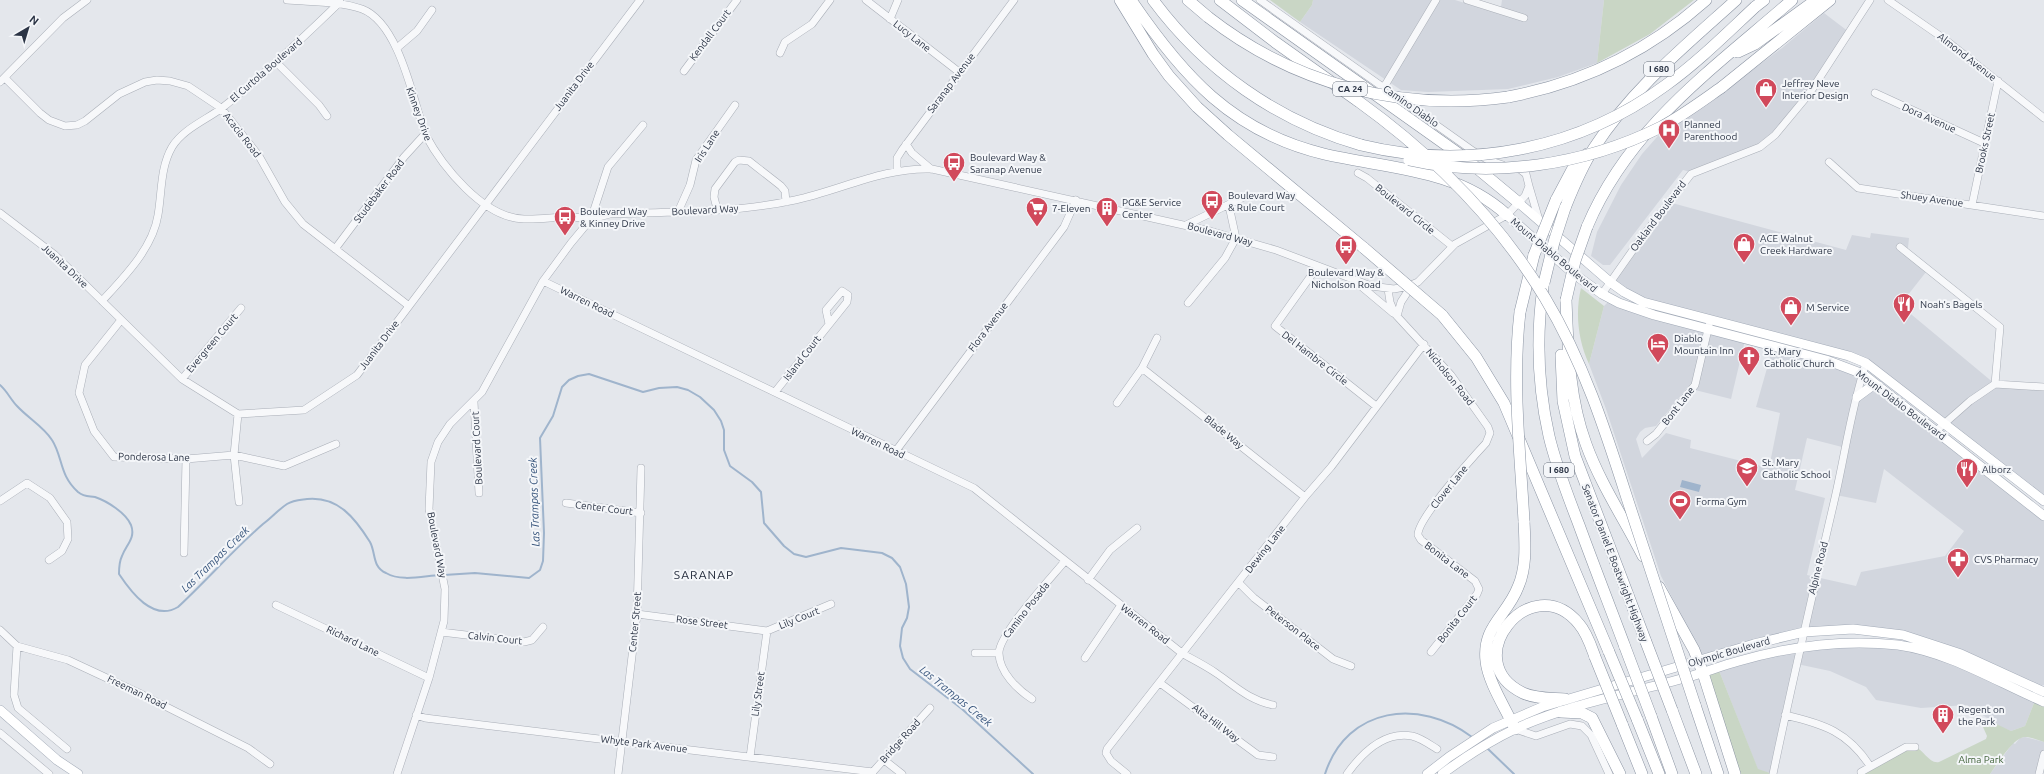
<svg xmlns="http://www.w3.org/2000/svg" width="2044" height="774" font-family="Ubuntu,sans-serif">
<rect width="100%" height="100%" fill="#e4e7ec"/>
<path fill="#d2d6de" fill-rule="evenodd" d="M1313 0H1455L1500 14 1502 0H1604L1597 63 1558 77 1508 89 1428 92 1401 90 1300 22 1312 5Z
M1824 13 1849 32 1809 94 1760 147 1694 173 1683 170 1610 265H1603L1591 256 1597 232 1621 185 1642 154 1664 129 1724 91 1782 48Z
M1672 203 1846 250 1852 235 1870 238 1871 233 1909 238 1907 257 1926 272 1900 305 1995 384 2044 387V501L1866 363 1643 302 1610 282Z
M1611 299 1745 340 1731 399 1687 388 1656 426 1645 428 1640 432 1636 439 1642 458 1666 433 1691 440 1690 448 1769 468 1780 413 1756 407 1773 347 1863 374 1857 396 1872 386 2044 516V685L2033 687 1903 635 1814 631 1704 659 1661 576 1606 409 1589 364 1604 306ZM1807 438 1846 448 1836 495 1876 503 1884 469 1964 531 1945 556 1861 572 1856 586 1807 575 1825 498 1795 490Z
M1810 645 1914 649 2036 698 2025 726 2011 731 2001 727 1967 705 1921 708 1876 700 1866 687 1830 671 1797 664 1773 774 1758 770 1718 668Z
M2025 737 2044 742V754L2039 774H1990L2013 743 2015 744 2020 738Z"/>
<path fill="#c9d6c5" d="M1270 0H1313L1312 5 1300 22Z
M1604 0H1694L1650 34 1597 63Z
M1581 288 1604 306 1589 364C1578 340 1575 313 1581 288Z
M1718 668 1758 769 1773 774H1735L1703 673Z
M2036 698 2044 702V742C2038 740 2032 737 2025 737 2014 737 1998 763 1990 774H1859C1870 768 1905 743 1915 747 1924 750 1929 764 1939 762L1986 739 1987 736 1983 727 1990 721 2011 731 2025 726Z"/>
<path fill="#9fb4cc" d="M1682 480 1701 485 1699 492 1680 487Z"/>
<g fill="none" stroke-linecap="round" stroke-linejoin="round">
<path stroke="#9fb4cc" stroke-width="2" d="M0 385C7 391 11 400 17 406 28 418 44 427 52 440 63 457 59 475 78 492 84 497 88 496 95 497 107 501 126 513 131 525 136 538 126 545 122 556 119 562 119 568 119 574 131 592 153 622 178 607 207 580 233 550 263 524 271 518 278 510 287 504 293 500 299 500 307 499 338 496 355 518 370 542 376 553 372 567 386 573 401 582 423 576 440 575
M444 575 475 573 529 578 540 570 543 561 544 533 540 438 553 416 562 387 569 380 578 376 589 374 643 392 659 388 677 387 688 390 700 397 714 410 721 421 724 430V450L730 466 752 482 761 492 764 523 784 546 794 554 806 557 841 548 882 553 892 558 900 567 906 584 909 607 907 618 902 628 900 646 903 658 910 669 962 709 1033 774
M1487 748 1514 774
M1325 774C1347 706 1420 698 1472 737"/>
<g stroke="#a9aeb7" stroke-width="8">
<path id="minor" d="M287 0C311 2 339 1 362 9 399 23 413 99 425 134 442 166 483 218 524 219 546 220 569 214 591 219L608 167 643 125
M866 0 959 72
M1260 0 1473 151 1488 160 1503 165
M1467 0 1524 18
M1888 0 1943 38 2044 118
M890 19 898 0
M397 48 417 31 432 10
M780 53 785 42 812 24 830 0
M277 63 319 105 327 116
M684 71 737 0
M5 78 40 113 49 120 65 126 77 125 85 121 119 94 145 82 157 80 170 81 188 86 221 108 259 156 285 202 303 224 409 306
M0 82 63 18 87 0
M1384 87 1436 0
M1875 93 1984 143
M906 144 912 153 931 169
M1829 162 1858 188 2044 216
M897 171V158L902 150 1014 0
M1358 173 1367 178 1452 246
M1529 186 1539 220
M1972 205 1998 81
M717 209 714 197 715 189 735 162 739 160 749 161 781 186 785 191 786 202
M678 212 690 185 696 160 735 105
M0 213 55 255 182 379 238 414 304 410 357 375 640 0
M1186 225 1246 196
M1900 247 2000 327 1995 384
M335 249 404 157 425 134
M1318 266 1275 326 1376 406
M543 281 974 488 1183 654C1194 660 1206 666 1216 673 1235 686 1249 700 1273 705
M1356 282 1393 313
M1388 289 1390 302 1395 314 1451 375 1488 427 1490 433 1486 443C1474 456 1417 519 1418 535 1419 537 1420 538 1421 540L1475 581 1479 589 1477 594 1431 652
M1602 294 1640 240 1691 174 1760 147 1775 135 1809 94 1870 0
M102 301C124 277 153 248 158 215 162 192 160 168 172 147 183 129 206 120 222 108 264 75 302 39 340 2
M1188 303 1225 258 1236 238 1229 206
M1397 316 1401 302 1412 285
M121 320 85 365 79 393 94 431 114 457 186 459 234 455 284 466 336 444
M1142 368 1305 497
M182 379 241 308
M775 392 847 302 848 295 842 291 826 310 829 324
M474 402 479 493
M1117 403 1142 368 1157 338
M238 414 234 455 239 502
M1936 431 1970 401 1995 384 2044 387
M1647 441 1656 434 1695 385 1709 325
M895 452 1064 227 1076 200
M0 501 27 483 50 498 67 522 68 539 62 551 49 560
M566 503 641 513
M184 553 186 459
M1088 580 1110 550 1137 528
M1239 583 1254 598 1333 659 1351 666
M276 605 429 678
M637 614 767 631 831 604
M0 630 17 646 68 660 141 694 248 748 270 764
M441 632 524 642 532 640 543 627
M17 646 14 695 18 708 67 749
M975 653H999
M1085 658 1121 605
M1160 683 1258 755 1273 757
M1032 699C1018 690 999 672 999 653 999 634 1051 578 1065 561
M416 715 425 718 873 772
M1785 715C1824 724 1848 732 1870 766
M1515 729 1536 736 1570 724 1582 726 1591 735 1609 774
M0 733 49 774
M750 757 767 631
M883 759 902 774
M1861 772 1906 747H1915
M397 774 429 678 444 621 445 589 429 509 431 462 438 442 450 424 482 392 543 281 571 243 591 219 610 214C671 212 735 213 795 200 841 190 884 167 932 169L1210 231 1276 250 1371 286 1394 289 1409 286 1418 282 1455 244 1507 215 1525 196 1529 186 1526 174 1517 167
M618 774 637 614 641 468
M871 774 930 708
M1127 774 1111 761 1106 753 1107 749 1305 497 1331 467 1424 344
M1347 774C1362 753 1384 731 1412 736 1421 738 1429 744 1437 749
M1773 774C1792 683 1813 592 1834 502 1845 455 1851 408 1866 363
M2039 774 2044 754"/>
</g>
<g stroke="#a3abb8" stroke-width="10">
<path id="major" d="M1519 203 1610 282 1624 292 1643 302 1849 356 1866 363 2044 501
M1507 215 1574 274 1602 294 1619 303 1654 315 1826 360 1863 374 2044 516
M1857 397 1872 386H1879
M0 710 57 760 78 774
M1427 774 1449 757 1493 728 1542 707 1754 644 1804 632 1853 629 1903 635 1961 654 2044 692
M1442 774C1465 757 1490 741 1515 729 1566 705 1627 694 1681 679 1701 674 1720 666 1739 661 1791 646 1844 639 1898 645 1949 652 1997 682 2044 702"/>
</g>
<g stroke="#8b94a3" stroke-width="12">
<path id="highway" d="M1120 0 1153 54 1169 76 1197 107 1228 135 1364 248
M1131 0C1182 75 1232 132 1324 154 1389 169 1455 168 1507 215
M1153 0C1205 70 1277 121 1361 145
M1188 0 1208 17
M1220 0 1275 42 1358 101
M1242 0 1466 159 1519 203
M1755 7 1764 0
M1738 52 1755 44 1816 0
M1722 87 1830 0
M1508 97C1583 83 1649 51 1706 0
M1556 200 1573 168 1587 154
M1565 208C1573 188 1582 166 1594 148 1632 89 1685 46 1736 0
M1587 227C1629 127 1713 69 1792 0
M1543 287C1536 337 1538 387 1549 436 1556 466 1568 496 1579 525 1594 566 1610 607 1625 647
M1566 300C1568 349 1569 398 1586 444 1600 483 1624 519 1643 556
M1520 312 1534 255
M1442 315 1476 357 1504 403 1609 652
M1561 355 1563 401 1575 456 1646 642
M1659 587 1694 650 1703 673 1735 774
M1565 699C1551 698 1536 699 1523 693 1456 661 1531 566 1579 624 1587 633 1591 646 1595 657
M1695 705 1718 774
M1672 710 1696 774
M1561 712 1582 713 1592 718 1620 774
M1651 716 1672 774
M1637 719 1659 774
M1622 724 1642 774
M1515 729C1506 709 1488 682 1486 661 1482 626 1507 616 1518 587 1527 567 1525 543 1524 521"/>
</g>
<use href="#minor" stroke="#f7f8fa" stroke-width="7"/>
<use href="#major" stroke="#fff" stroke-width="9"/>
<use href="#highway" stroke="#fff" stroke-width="11"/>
<g stroke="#8b94a3" stroke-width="12" stroke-linecap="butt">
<path id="highway-bridge" d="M1208 17C1294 84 1400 112 1508 97
M1358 101C1433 155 1497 218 1545 298 1583 361 1605 429 1627 498 1650 567 1672 636 1695 705
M1361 145C1467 171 1578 150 1666 85 1698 62 1726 34 1755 7
M1409 160C1493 179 1585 165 1661 127 1682 116 1702 101 1722 87
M1364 248 1442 315
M1534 255 1556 200
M1544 283 1554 242 1565 208
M1566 300 1575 261 1587 227
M1520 312C1512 381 1520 451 1524 521
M1646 642 1672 710
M1625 647 1651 716
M1609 652 1637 719
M1595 657 1622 724"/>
</g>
<use href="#highway-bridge" stroke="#fff" stroke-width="11"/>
</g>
<defs>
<g id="shop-pin" transform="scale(1.15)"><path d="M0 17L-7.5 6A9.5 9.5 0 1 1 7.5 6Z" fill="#d1495b" stroke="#f4f6f9"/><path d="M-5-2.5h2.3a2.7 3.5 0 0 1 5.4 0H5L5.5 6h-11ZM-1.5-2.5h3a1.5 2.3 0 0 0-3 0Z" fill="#fff"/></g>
<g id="hospital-pin" transform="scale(1.15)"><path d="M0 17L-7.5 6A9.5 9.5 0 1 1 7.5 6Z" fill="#d1495b" stroke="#f4f6f9"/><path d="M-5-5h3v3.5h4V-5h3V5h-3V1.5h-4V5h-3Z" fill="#fff"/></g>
<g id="bus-pin" transform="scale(1.15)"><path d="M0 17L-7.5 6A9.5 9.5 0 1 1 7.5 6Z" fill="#d1495b" stroke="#f4f6f9"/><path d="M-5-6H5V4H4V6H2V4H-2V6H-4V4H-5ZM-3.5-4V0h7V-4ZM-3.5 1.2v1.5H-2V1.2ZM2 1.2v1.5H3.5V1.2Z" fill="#fff"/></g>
<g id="supermarket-pin" transform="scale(1.15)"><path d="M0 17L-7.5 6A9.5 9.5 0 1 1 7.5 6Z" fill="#d1495b" stroke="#f4f6f9"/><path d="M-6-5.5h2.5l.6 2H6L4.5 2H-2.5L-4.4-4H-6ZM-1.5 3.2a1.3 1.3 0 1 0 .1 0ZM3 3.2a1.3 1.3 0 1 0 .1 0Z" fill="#fff"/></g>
<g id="building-pin" transform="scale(1.15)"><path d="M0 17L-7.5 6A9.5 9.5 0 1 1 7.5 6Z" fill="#d1495b" stroke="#f4f6f9"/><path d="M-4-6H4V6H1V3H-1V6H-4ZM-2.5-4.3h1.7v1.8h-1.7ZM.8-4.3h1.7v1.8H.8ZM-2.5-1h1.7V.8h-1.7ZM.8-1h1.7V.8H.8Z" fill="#fff"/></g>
<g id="restaurant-pin" transform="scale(1.15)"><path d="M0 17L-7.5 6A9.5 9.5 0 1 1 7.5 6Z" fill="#d1495b" stroke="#f4f6f9"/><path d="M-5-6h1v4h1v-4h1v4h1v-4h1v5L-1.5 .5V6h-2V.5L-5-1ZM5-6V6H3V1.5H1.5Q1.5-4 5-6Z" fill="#fff"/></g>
<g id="hotel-pin" transform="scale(1.15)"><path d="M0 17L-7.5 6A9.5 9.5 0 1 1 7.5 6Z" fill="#d1495b" stroke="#f4f6f9"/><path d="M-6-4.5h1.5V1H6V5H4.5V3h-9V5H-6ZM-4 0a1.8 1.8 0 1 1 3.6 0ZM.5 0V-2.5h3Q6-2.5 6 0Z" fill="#fff"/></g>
<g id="church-pin" transform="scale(1.15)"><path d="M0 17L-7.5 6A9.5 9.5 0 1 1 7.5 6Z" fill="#d1495b" stroke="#f4f6f9"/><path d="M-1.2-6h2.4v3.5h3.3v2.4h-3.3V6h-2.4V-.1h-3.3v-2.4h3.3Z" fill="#fff"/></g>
<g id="school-pin" transform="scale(1.15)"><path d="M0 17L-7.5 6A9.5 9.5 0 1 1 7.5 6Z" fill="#d1495b" stroke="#f4f6f9"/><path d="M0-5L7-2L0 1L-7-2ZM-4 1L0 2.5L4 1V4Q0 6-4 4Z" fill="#fff"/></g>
<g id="stadium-pin" transform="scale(1.15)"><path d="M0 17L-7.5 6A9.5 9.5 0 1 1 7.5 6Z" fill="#d1495b" stroke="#f4f6f9"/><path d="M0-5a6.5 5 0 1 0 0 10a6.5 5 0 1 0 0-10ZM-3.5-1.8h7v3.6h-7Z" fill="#fff"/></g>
<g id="pharmacy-pin" transform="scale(1.15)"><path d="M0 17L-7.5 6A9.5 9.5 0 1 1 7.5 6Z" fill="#d1495b" stroke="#f4f6f9"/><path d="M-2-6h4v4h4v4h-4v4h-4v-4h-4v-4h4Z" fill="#fff"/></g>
</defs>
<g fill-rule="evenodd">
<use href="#shop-pin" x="1766" y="89"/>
<use href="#hospital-pin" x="1669" y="130"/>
<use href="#bus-pin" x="954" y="163"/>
<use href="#bus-pin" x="1212" y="201"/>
<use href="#supermarket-pin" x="1037" y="208"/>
<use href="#building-pin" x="1107" y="208"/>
<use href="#bus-pin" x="565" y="217"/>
<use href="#shop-pin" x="1744" y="244"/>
<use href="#bus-pin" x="1346" y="246"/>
<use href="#restaurant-pin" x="1904" y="304"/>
<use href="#shop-pin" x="1791" y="307"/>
<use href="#hotel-pin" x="1658" y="344"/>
<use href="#church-pin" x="1749" y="357"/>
<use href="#school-pin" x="1747" y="468"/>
<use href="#restaurant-pin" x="1967" y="469"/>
<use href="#stadium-pin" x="1680" y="501"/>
<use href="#pharmacy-pin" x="1958" y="559"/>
<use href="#building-pin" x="1943" y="715"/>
</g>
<g text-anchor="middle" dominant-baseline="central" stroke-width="4" stroke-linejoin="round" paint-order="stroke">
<g fill="#f4f6f9" stroke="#676e7b" stroke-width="1">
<rect x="1644" y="62" width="30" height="14" rx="3"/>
<rect x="1333" y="82" width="34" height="14" rx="3"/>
<rect x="1544" y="463" width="30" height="14" rx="3"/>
</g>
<g font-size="9" font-weight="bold" fill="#2b3445">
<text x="1659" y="69">I 680</text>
<text x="1350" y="89">CA 24</text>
<text x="1559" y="470">I 680</text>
</g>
<g font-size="10" fill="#2b3445" stroke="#f4f6f9">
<text transform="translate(710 35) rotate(-53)">Kendall Court</text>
<text transform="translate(912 36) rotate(38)">Lucy Lane</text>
<text transform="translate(1967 57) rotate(38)">Almond Avenue</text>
<text transform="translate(266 70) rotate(-41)">El Curtola Boulevard</text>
<text transform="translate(951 83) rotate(-53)">Saranap Avenue</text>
<text transform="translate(574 86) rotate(-53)">Juanita Drive</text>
<text transform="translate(1411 106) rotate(35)">Camino Diablo</text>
<text transform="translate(419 114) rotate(70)">Kinney Drive</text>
<text transform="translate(1929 118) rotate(24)">Dora Avenue</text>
<text transform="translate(242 135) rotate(52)">Acacia Road</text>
<text transform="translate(1985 143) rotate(-78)">Brooks Street</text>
<text transform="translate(707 146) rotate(-57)">Iris Lane</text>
<text transform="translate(379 191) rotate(-53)">Studebaker Road</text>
<text transform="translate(1932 199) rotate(8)">Shuey Avenue</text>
<text transform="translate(1405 209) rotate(39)">Boulevard Circle</text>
<text transform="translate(705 210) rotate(-3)">Boulevard Way</text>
<text transform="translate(1658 216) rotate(-53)">Oakland Boulevard</text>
<text transform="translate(1220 234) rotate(15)">Boulevard Way</text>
<text transform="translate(1554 255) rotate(40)">Mount Diablo Boulevard</text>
<text transform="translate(65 266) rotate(43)">Juanita Drive</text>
<text transform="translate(587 302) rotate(26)">Warren Road</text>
<text transform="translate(988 327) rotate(-53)">Flora Avenue</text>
<text transform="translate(212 343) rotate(-50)">Evergreen Court</text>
<text transform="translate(379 345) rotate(-53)">Juanita Drive</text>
<text transform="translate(802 358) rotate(-52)">Island Court</text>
<text transform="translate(1315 358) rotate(38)">Del Hambre Circle</text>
<text transform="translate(1450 377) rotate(51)">Nicholson Road</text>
<text transform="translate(1901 405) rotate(37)">Mount Diablo Boulevard</text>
<text transform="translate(1678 406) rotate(-52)">Bont Lane</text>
<text transform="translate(1224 432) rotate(39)">Blade Way</text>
<text transform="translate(878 443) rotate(26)">Warren Road</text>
<text transform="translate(477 448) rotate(-93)">Boulevard Court</text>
<text transform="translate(154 457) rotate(1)">Ponderosa Lane</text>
<text transform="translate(1449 487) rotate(-51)">Clover Lane</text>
<text transform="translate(604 508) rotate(7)">Center Court</text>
<text transform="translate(437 545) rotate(79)">Boulevard Way</text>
<text transform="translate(1265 549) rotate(-52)">Dewing Lane</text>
<text transform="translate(1447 560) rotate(37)">Bonita Lane</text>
<text transform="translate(1615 563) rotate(69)">Senator Daniel E Boatwright Highway</text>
<text transform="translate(1818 568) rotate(-76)">Alpine Road</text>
<text transform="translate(1026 610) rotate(-52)">Camino Posada</text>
<text transform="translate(799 618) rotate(-22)">Lily Court</text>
<text transform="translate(1457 619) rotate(-52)">Bonita Court</text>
<text transform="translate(635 622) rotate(-85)">Center Street</text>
<text transform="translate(702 622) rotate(7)">Rose Street</text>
<text transform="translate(1145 624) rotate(38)">Warren Road</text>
<text transform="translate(1293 628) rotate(38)">Peterson Place</text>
<text transform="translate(495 638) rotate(6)">Calvin Court</text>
<text transform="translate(353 641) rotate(26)">Richard Lane</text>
<text transform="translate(1729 652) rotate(-16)">Olympic Boulevard</text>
<text transform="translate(137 692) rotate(26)">Freeman Road</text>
<text transform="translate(758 694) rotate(-82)">Lily Street</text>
<text transform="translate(1216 723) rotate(37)">Alta Hill Way</text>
<text transform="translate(900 741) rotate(-48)">Bridge Road</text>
<text transform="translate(644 744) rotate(7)">Whyte Park Avenue</text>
</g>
<g font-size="10" fill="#2b3445" stroke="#f4f6f9" text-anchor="start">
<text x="1782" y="83">Jeffrey Neve<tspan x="1782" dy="12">Interior Design</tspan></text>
<text x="1684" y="124">Planned<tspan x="1684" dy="12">Parenthood</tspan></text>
<text x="970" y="157">Boulevard Way &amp;<tspan x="970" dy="12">Saranap Avenue</tspan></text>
<text x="1228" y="195">Boulevard Way<tspan x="1228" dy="12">&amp; Rule Court</tspan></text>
<text x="1122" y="202">PG&amp;E Service<tspan x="1122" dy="12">Center</tspan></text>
<text x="1052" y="208">7-Eleven</text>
<text x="580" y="211">Boulevard Way<tspan x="580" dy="12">&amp; Kinney Drive</tspan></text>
<text x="1760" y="238">ACE Walnut<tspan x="1760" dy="12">Creek Hardware</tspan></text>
<text x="1346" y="272" text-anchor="middle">Boulevard Way &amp;<tspan x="1346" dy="12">Nicholson Road</tspan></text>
<text x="1920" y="304">Noah's Bagels</text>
<text x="1806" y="307">M Service</text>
<text x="1674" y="338">Diablo<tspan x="1674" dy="12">Mountain Inn</tspan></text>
<text x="1764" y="351">St. Mary<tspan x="1764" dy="12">Catholic Church</tspan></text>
<text x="1762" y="462">St. Mary<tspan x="1762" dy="12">Catholic School</tspan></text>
<text x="1982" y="469">Alborz</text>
<text x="1696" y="501">Forma Gym</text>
<text x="1974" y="559">CVS Pharmacy</text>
<text x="1958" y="709">Regent on<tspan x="1958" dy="12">the Park</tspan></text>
</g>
<g font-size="10" fill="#3f6138" stroke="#f4f6f9">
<text x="1981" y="759">Alma Park</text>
</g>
<g font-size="11" font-style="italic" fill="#34527a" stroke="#f4f6f9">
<text transform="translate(534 502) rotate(-92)">Las Trampas Creek</text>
<text transform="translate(215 559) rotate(-44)">Las Trampas Creek</text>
<text transform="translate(956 696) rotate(39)">Las Trampas Creek</text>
</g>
<g font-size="12" letter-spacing="1" fill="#1d2536" stroke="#f4f6f9">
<text x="704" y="574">SARANAP</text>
</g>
</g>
<g transform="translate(28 28) rotate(38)" stroke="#f4f6f9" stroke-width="3" paint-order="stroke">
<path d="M0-3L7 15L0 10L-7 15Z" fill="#2b3445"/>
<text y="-6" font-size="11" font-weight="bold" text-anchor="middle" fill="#2b3445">N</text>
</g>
</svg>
